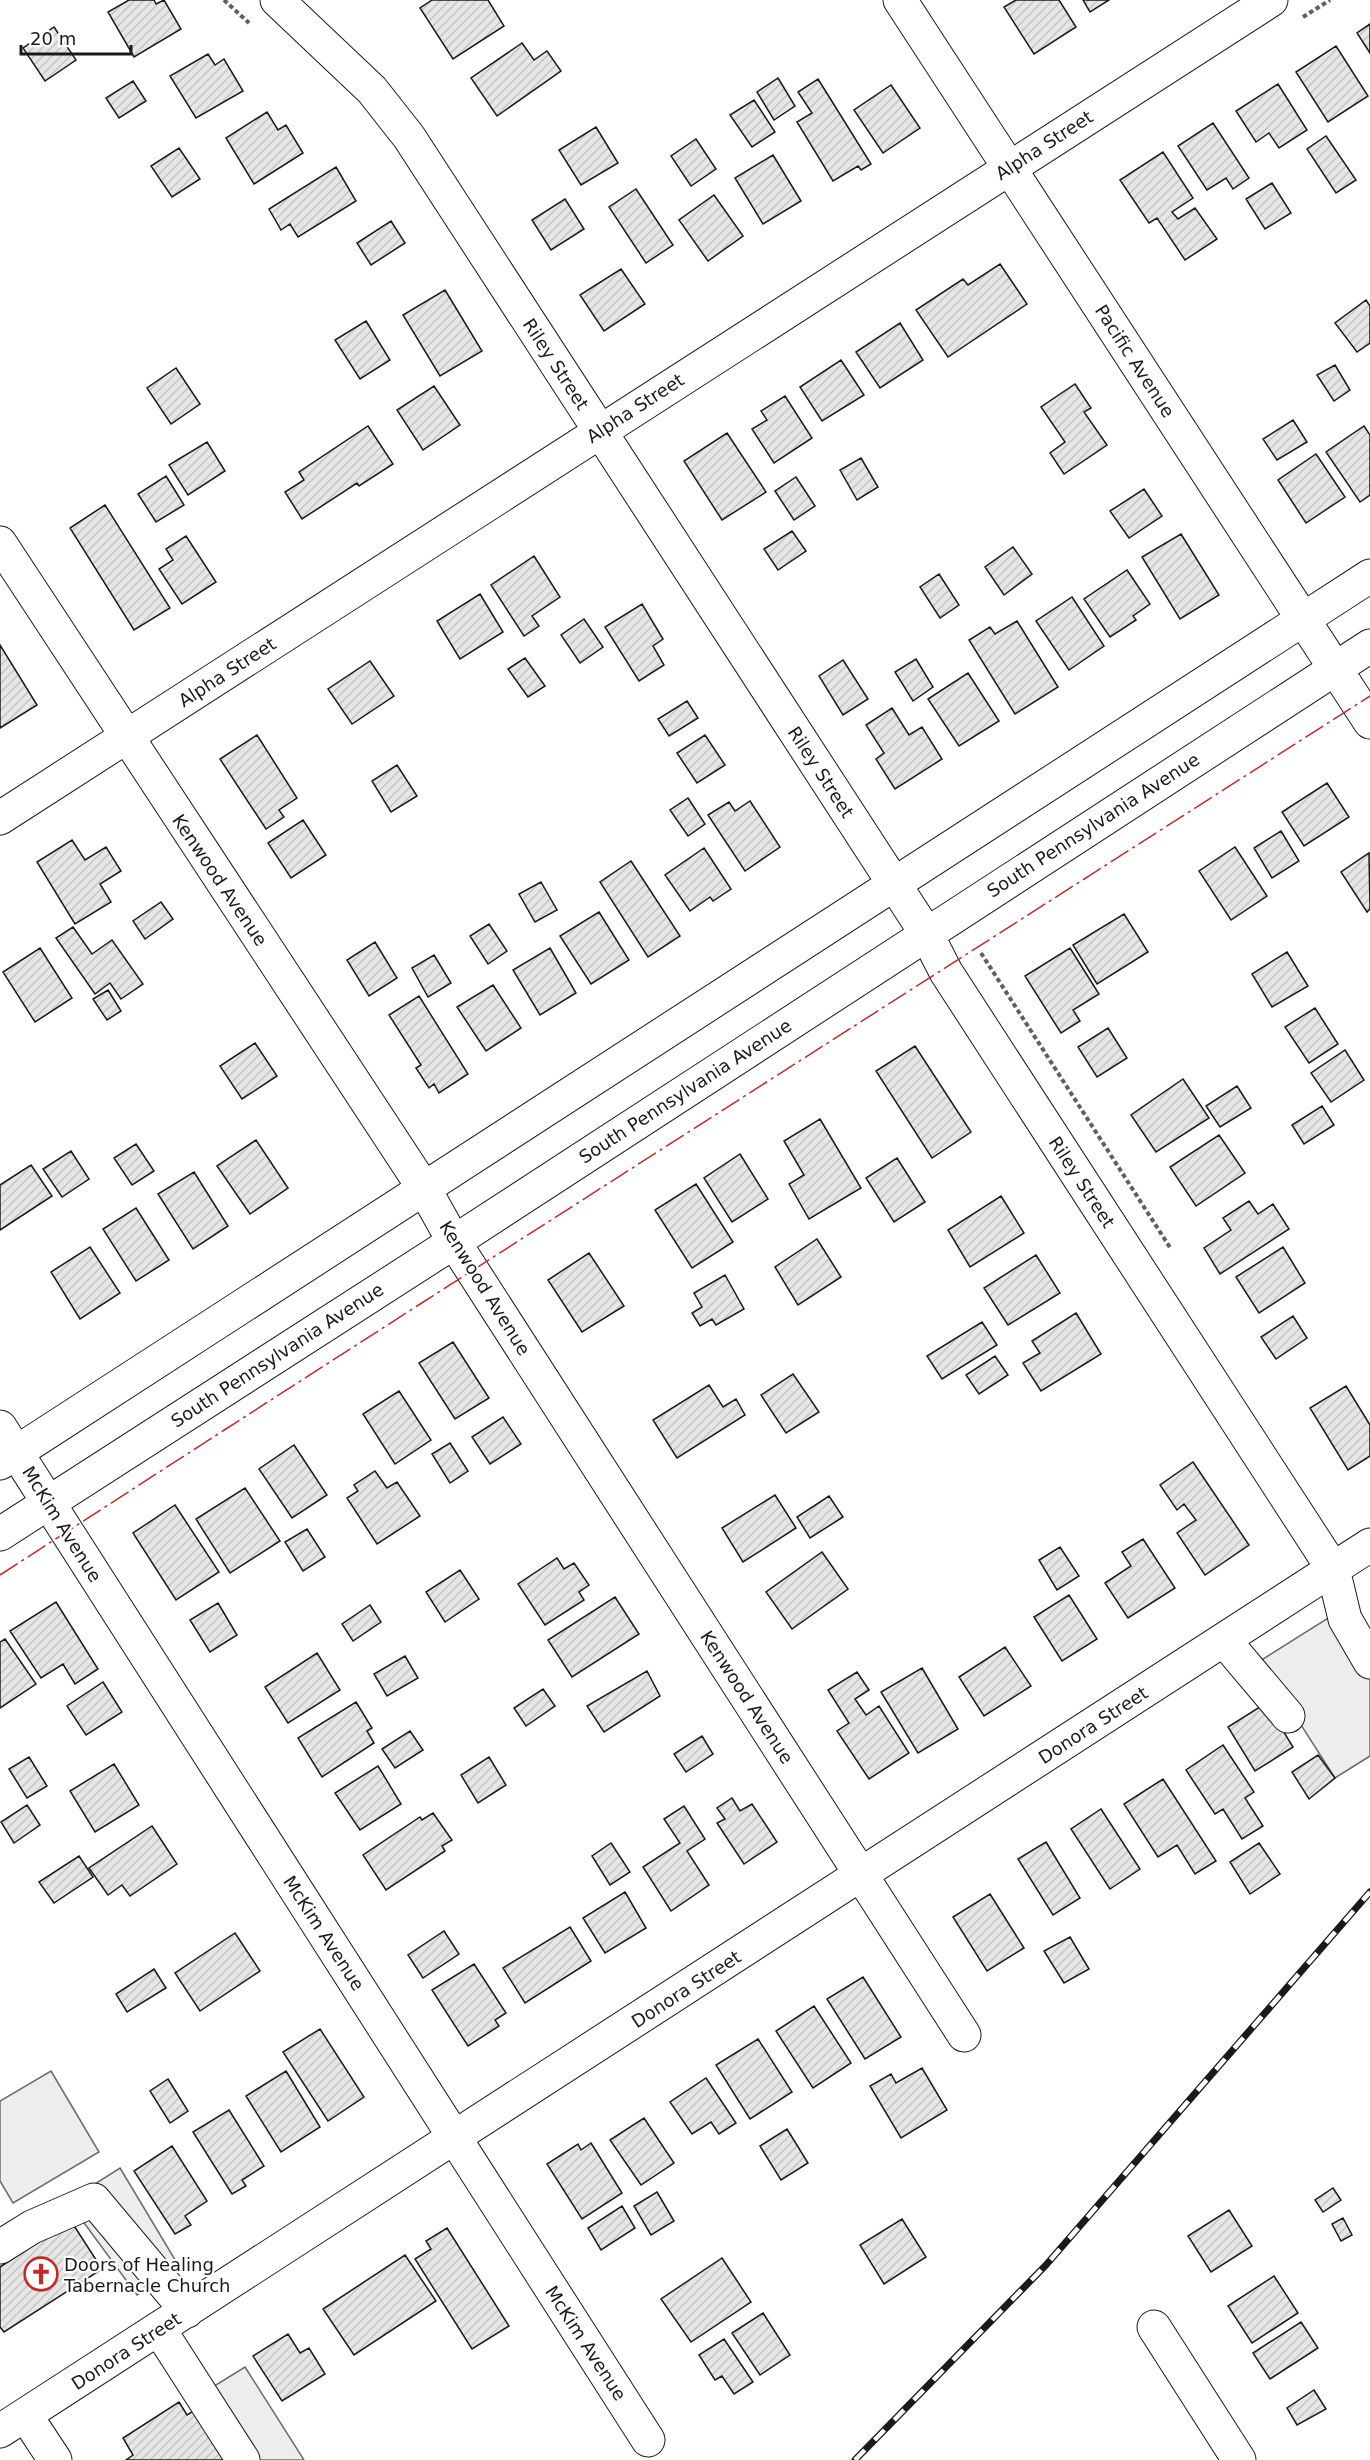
<svg xmlns="http://www.w3.org/2000/svg" width="1370" height="2460" font-family="'DejaVu Sans',sans-serif">
<defs>
<pattern id="building-hatch" width="6" height="6" patternUnits="userSpaceOnUse" patternTransform="scale(1.5)"><rect width="6" height="6" fill="#e6e6e6"/><path d="M-1 1l2-2M0 6l6-6M5 7l2-2" fill="none" stroke="#c5c5c5"/></pattern>
</defs>
<rect width="100%" height="100%" fill="#fff"/>
<path fill="#ededed" stroke="#6a6a6a" stroke-width="1.5" d="M1344 1608 1370 1648V1756L1335 1778 1260 1661Z
M51 2071 99 2152 13 2203 0 2181V2101Z
M120 2168 180 2268 137 2295 68 2201Z
M245 2367 304 2460H238L198 2396Z"/>
<path fill="url(#building-hatch)" stroke="#1a1a1a" stroke-width="1.5" d="M129 0H154L156 4 164 0 181 29 134 57 108 12Z
M432 0H488L504 26 453 59 420 8Z
M1016 0H1059L1076 27 1034 54 1004 7Z
M1083 0H1109L1090 12Z
M1370 24V53L1357 33Z
M54 27 76 60 45 81 23 48Z
M522 43 534 60 547 51 561 71 497 116 471 78Z
M1336 46 1368 96 1328 122 1296 72Z
M208 54 215 65 224 59 243 91 196 118 170 76Z
M778 78 795 106 774 120 757 92Z
M818 79 871 164 861 170 858 166 833 181 797 122 812 113 798 92Z
M133 81 146 101 119 118 106 98Z
M1278 84 1307 130 1279 148 1269 133 1256 142 1236 111Z
M891 85 920 128 883 153 854 110Z
M754 100 775 132 752 147 730 115Z
M267 112 278 130 286 125 303 153 254 184 226 138Z
M1213 123 1249 178 1233 189 1226 178 1207 190 1178 146Z
M596 127 618 163 581 185 559 150Z
M1326 136 1356 180 1336 193 1307 149Z
M696 139 716 169 691 186 671 156Z
M179 148 200 179 172 197 151 166Z
M1163 152 1193 198 1172 212 1178 219 1195 208 1217 239 1185 260 1157 218 1149 223 1120 180Z
M773 155 801 201 763 224 735 178Z
M336 167 356 201 298 237 290 224 281 230 269 209Z
M1272 183 1291 213 1265 229 1246 199Z
M636 189 673 245 646 263 609 207Z
M714 195 743 236 708 261 679 220Z
M565 199 584 229 551 250 532 220Z
M391 221 405 243 371 265 357 243Z
M1000 264 1027 304 948 357 916 310 963 279 968 285Z
M621 269 645 304 604 331 580 295Z
M445 290 482 351 440 376 403 315Z
M1366 300 1370 306V343L1357 352 1335 323Z
M366 321 390 360 360 379 335 340Z
M900 323 923 360 880 388 856 352Z
M841 360 864 395 822 421 800 387Z
M1335 365 1350 390 1334 401 1317 375Z
M176 368 200 404 171 424 147 388Z
M1075 384 1091 408 1084 412 1107 445 1064 474 1050 453 1065 442 1041 407Z
M434 386 460 425 423 450 397 410Z
M785 396 812 438 774 463 752 429 767 420 761 411Z
M1293 420 1307 442 1277 460 1263 439Z
M368 426 393 464 359 486 357 483 302 519 285 492 304 480 299 472Z
M1364 426 1370 435V495L1360 502 1326 452Z
M727 433 766 492 722 520 684 461Z
M207 442 225 471 188 495 169 465Z
M1316 454 1345 497 1306 523 1278 480Z
M861 458 878 487 857 500 840 470Z
M166 476 184 505 156 522 138 494Z
M796 477 815 506 794 520 775 491Z
M1144 489 1162 516 1129 538 1110 511Z
M105 505 170 608 134 630 70 528Z
M792 531 806 551 778 570 764 549Z
M1181 534 1219 595 1180 619 1142 557Z
M186 536 216 582 182 604 159 569 173 560 166 549Z
M1013 547 1032 574 1004 595 985 567Z
M534 556 560 597 532 616 539 626 524 636 491 585Z
M1127 570 1150 604 1133 616 1136 620 1110 637 1084 599Z
M939 574 959 605 940 618 920 587Z
M480 594 503 632 460 659 437 621Z
M1072 597 1104 646 1069 670 1036 621Z
M642 604 663 639 653 646 664 665 639 681 605 627Z
M584 619 603 647 580 663 561 635Z
M1017 621 1058 687 1015 714 969 640 990 627 995 634Z
M0 645 37 705 0 728Z
M525 658 545 686 528 697 508 669Z
M916 659 933 687 913 701 895 672Z
M843 660 868 699 843 715 819 676Z
M370 661 394 696 352 724 328 689Z
M968 673 999 721 959 746 928 699Z
M687 701 698 718 669 736 658 719Z
M892 708 909 735 922 727 942 759 895 789 876 759 884 753 866 725Z
M257 735 297 798 279 810 284 817 266 829 220 759Z
M705 735 725 765 697 783 677 753Z
M397 765 417 796 391 812 372 781Z
M1327 783 1349 817 1304 846 1282 812Z
M688 798 705 824 688 836 670 810Z
M750 801 780 847 745 871 708 815 729 802 735 811Z
M303 820 326 855 291 878 268 843Z
M1281 831 1299 861 1272 878 1254 848Z
M72 840 85 860 106 847 121 871 100 884 111 902 75 924 37 862Z
M1235 847 1267 896 1231 920 1199 871Z
M704 848 731 889 713 901 710 897 690 911 665 875Z
M1369 853 1370 909 1367 912 1341 872Z
M631 861 680 936 648 957 600 882Z
M541 882 557 910 535 922 519 894Z
M161 902 173 919 145 939 133 921Z
M599 912 629 960 591 984 560 936Z
M1124 914 1148 952 1097 984 1073 945Z
M489 924 507 951 488 964 470 936Z
M73 927 92 954 112 940 143 984 121 999 110 983 95 994 56 938Z
M375 942 397 978 369 996 347 960Z
M40 948 72 998 35 1022 3 972Z
M550 948 576 993 540 1015 513 970Z
M1070 948 1099 994 1073 1010 1080 1021 1061 1033 1025 976Z
M1287 952 1308 986 1272 1007 1252 974Z
M434 955 451 983 428 997 412 968Z
M493 985 521 1028 486 1051 457 1007Z
M108 990 121 1011 107 1020 93 999Z
M419 996 468 1074 439 1093 434 1084 429 1088 416 1068 421 1065 389 1015Z
M1315 1008 1338 1044 1309 1063 1285 1027Z
M1108 1028 1127 1058 1097 1077 1078 1047Z
M255 1043 277 1076 242 1099 220 1066Z
M915 1046 971 1132 932 1158 876 1071Z
M1345 1050 1364 1080 1331 1102 1311 1073Z
M1183 1079 1209 1118 1156 1152 1131 1115Z
M1237 1086 1251 1108 1220 1127 1206 1106Z
M1322 1106 1334 1125 1304 1144 1292 1125Z
M820 1119 861 1188 809 1219 789 1184 804 1175 784 1141Z
M1219 1135 1245 1173 1196 1206 1170 1167Z
M256 1140 288 1188 250 1214 217 1166Z
M136 1144 154 1171 132 1185 114 1158Z
M71 1151 89 1179 62 1197 43 1169Z
M740 1154 768 1199 732 1222 704 1178Z
M897 1158 925 1202 894 1222 866 1178Z
M31 1165 52 1196 0 1230V1185Z
M194 1172 228 1226 193 1249 158 1194Z
M696 1184 733 1242 692 1268 655 1210Z
M1001 1196 1024 1233 970 1267 948 1230Z
M1249 1201 1258 1214 1273 1204 1289 1229 1220 1274 1204 1248 1231 1230 1223 1218Z
M136 1208 169 1260 136 1281 103 1229Z
M817 1239 841 1277 798 1305 775 1267Z
M90 1247 120 1293 80 1319 51 1272Z
M1283 1247 1305 1283 1259 1313 1236 1277Z
M589 1253 624 1306 582 1332 548 1280Z
M1036 1255 1060 1293 1008 1325 984 1288Z
M725 1275 744 1309 716 1325 712 1319 700 1326 692 1313 702 1307 694 1293Z
M1076 1313 1101 1354 1041 1391 1023 1363 1040 1353 1032 1341Z
M1293 1316 1307 1338 1276 1359 1261 1337Z
M982 1322 997 1345 942 1379 927 1356Z
M453 1342 489 1398 455 1419 419 1363Z
M995 1356 1008 1375 979 1394 966 1375Z
M793 1374 819 1412 786 1433 761 1395Z
M709 1385 723 1407 736 1399 745 1415 677 1458 653 1420Z
M1346 1386 1370 1425V1456L1348 1470 1310 1408Z
M399 1391 431 1440 395 1464 363 1414Z
M503 1417 521 1444 490 1464 472 1437Z
M450 1443 468 1471 450 1483 432 1454Z
M294 1445 327 1495 292 1518 259 1469Z
M1193 1462 1249 1545 1205 1575 1177 1533 1196 1520 1184 1504 1177 1510 1160 1485Z
M375 1471 387 1488 397 1482 420 1516 377 1544 347 1498 358 1491 354 1485Z
M245 1488 280 1541 230 1573 196 1519Z
M775 1495 796 1528 743 1562 722 1528Z
M829 1496 843 1517 810 1538 797 1517Z
M175 1505 219 1572 176 1600 133 1533Z
M307 1529 325 1557 303 1571 285 1542Z
M1143 1539 1175 1588 1128 1618 1105 1583 1131 1566 1122 1552Z
M1060 1547 1079 1576 1057 1590 1039 1560Z
M822 1552 848 1589 792 1629 766 1592Z
M557 1558 564 1569 574 1563 589 1585 579 1592 584 1600 545 1625 518 1584Z
M460 1570 479 1599 445 1622 426 1592Z
M1069 1595 1097 1639 1062 1661 1034 1617Z
M615 1597 639 1634 572 1677 548 1640Z
M56 1602 98 1669 75 1684 63 1664 41 1678 10 1631Z
M218 1603 237 1635 210 1652 190 1620Z
M370 1605 381 1622 353 1641 342 1624Z
M5 1639 36 1684 0 1708V1642Z
M1005 1647 1031 1686 984 1716 959 1677Z
M317 1653 340 1690 288 1723 265 1687Z
M405 1656 418 1678 387 1696 374 1674Z
M922 1668 958 1729 918 1753 881 1692Z
M647 1671 660 1696 604 1732 587 1706Z
M857 1672 869 1690 855 1699 866 1715 879 1706 909 1753 869 1779 837 1731 849 1723 828 1690Z
M103 1682 122 1712 86 1735 67 1706Z
M543 1689 555 1706 526 1726 514 1708Z
M356 1702 372 1728 367 1731 374 1743 322 1777 298 1738Z
M1266 1703 1293 1747 1255 1771 1228 1727Z
M410 1731 423 1750 395 1768 382 1749Z
M702 1736 713 1754 686 1772 674 1754Z
M1223 1745 1254 1792 1245 1798 1263 1826 1242 1839 1223 1809 1215 1814 1186 1770Z
M1318 1755 1335 1778 1309 1799 1292 1772Z
M29 1757 47 1786 27 1798 9 1769Z
M489 1757 506 1785 478 1803 461 1775Z
M114 1764 139 1805 95 1832 70 1791Z
M378 1766 401 1804 360 1830 335 1793Z
M1163 1779 1216 1861 1195 1874 1177 1845 1158 1857 1124 1804Z
M732 1798 740 1811 752 1804 777 1842 744 1864 717 1823 725 1819 717 1808Z
M27 1805 40 1825 14 1843 1 1822Z
M684 1806 705 1839 687 1851 709 1885 671 1911 643 1867 680 1843 664 1819Z
M1101 1809 1140 1869 1110 1889 1071 1829Z
M433 1813 452 1840 442 1846 445 1851 386 1890 363 1855 420 1817 422 1820Z
M152 1826 177 1864 130 1896 122 1885 108 1895 89 1868Z
M1046 1842 1080 1898 1053 1915 1018 1859Z
M611 1843 630 1872 610 1885 592 1856Z
M1259 1843 1280 1874 1250 1894 1230 1862Z
M79 1856 93 1877 54 1903 39 1882Z
M625 1892 646 1928 605 1953 583 1918Z
M990 1894 1024 1948 987 1971 953 1917Z
M570 1927 591 1961 525 2003 503 1968Z
M444 1931 459 1954 423 1978 408 1955Z
M235 1933 260 1971 200 2011 175 1973Z
M1070 1937 1089 1969 1064 1983 1044 1951Z
M474 1964 506 2013 495 2020 499 2026 468 2046 432 1990Z
M154 1969 166 1988 127 2012 116 1994Z
M863 1977 901 2037 865 2059 827 1999Z
M814 2006 851 2063 813 2088 776 2031Z
M320 2029 364 2097 328 2121 283 2052Z
M758 2039 792 2092 750 2119 716 2065Z
M922 2068 947 2110 901 2138 870 2086 891 2074 896 2083Z
M286 2071 320 2127 281 2152 246 2096Z
M706 2078 736 2123 719 2134 711 2122 692 2134 670 2102Z
M168 2079 188 2111 170 2123 150 2091Z
M229 2110 264 2166 242 2180 246 2186 232 2194 193 2132Z
M644 2118 674 2163 641 2185 610 2140Z
M787 2129 808 2163 781 2180 760 2146Z
M591 2143 622 2193 582 2219 547 2164 578 2144 581 2150Z
M172 2146 207 2201 185 2216 191 2225 175 2234 134 2171Z
M1333 2188 1341 2200 1323 2212 1315 2200Z
M657 2192 674 2221 651 2235 634 2206Z
M622 2206 635 2228 601 2250 588 2228Z
M1229 2210 1252 2246 1211 2272 1188 2236Z
M1343 2218 1352 2235 1341 2241 1332 2224Z
M902 2219 926 2257 884 2284 860 2245Z
M71 2221 102 2269 4 2332 0 2327V2267Z
M447 2228 509 2326 472 2349 415 2259 431 2249 426 2241Z
M405 2255 436 2301 354 2355 323 2309Z
M722 2258 751 2302 691 2342 661 2299Z
M1274 2276 1298 2313 1252 2343 1228 2306Z
M763 2313 790 2355 760 2375 732 2333Z
M1301 2322 1318 2348 1270 2379 1253 2353Z
M288 2334 300 2353 309 2348 325 2374 282 2401 253 2356Z
M724 2339 753 2382 734 2394 722 2376 715 2380 699 2355Z
M1314 2390 1326 2409 1297 2425 1287 2408Z
M179 2402 187 2415 200 2407 235 2460H126L133 2455 123 2438Z"/>
<g fill="none" stroke-linecap="round" stroke-linejoin="round">
<g stroke="#1a1a1a" stroke-width="35">
<path id="minor" d="M277 0 372 90 409 137 926 933 946 972 1333 1569 1345 1619 1370 1662
M900 0 1370 722
M0 543 425 1190 454 1242 964 2035
M0 818 1271 0
M0 1427 648 2440
M1224 1640 1288 1716
M0 2247 32 2227 94 2200 187 2311
M1154 2327 1239 2460
M159 2329 243 2460
M26 2416 55 2460
M0 2431 1370 1545"/>
</g>
<g stroke="#1a1a1a" stroke-width="35">
<path id="major" d="M0 1463 1370 576
M0 1534 454 1242 1370 646"/>
</g>
<path stroke="#5f5f5f" stroke-width="4" stroke-dasharray="4.5 3" stroke-linecap="butt" d="M224 0 249 23
M1303 17 1330 0
M981 953 1171 1249"/>
<use href="#minor" stroke="#fff" stroke-width="33"/>
<use href="#major" stroke="#fff" stroke-width="33"/>
<g stroke="#1a1a1a" stroke-width="7">
<path id="rail" d="M855 2460 1046 2265 1370 1892"/>
</g>
<use href="#rail" stroke="#fff" stroke-width="4.5" stroke-dasharray="14" stroke-linecap="butt"/>
<path stroke="#c62828" stroke-width="1.5" stroke-dasharray="21 4.5 3 4.5" stroke-linecap="butt" d="M0 1575C455 1280 913 989 1370 696"/>
</g>
<defs>
<g id="church-ring" transform="scale(1.725)"><circle r="9.5" fill="#fff" stroke="#c62828" stroke-width="1.5"/><path d="M-1.2-6h2.4v3.5h3.3v2.4h-3.3V6h-2.4V-.1h-3.3v-2.4h3.3Z" fill="#c62828"/></g>
</defs>
<g fill-rule="evenodd">
<use href="#church-ring" x="41" y="2274"/>
</g>
<g text-anchor="middle" dominant-baseline="central" stroke-width="4.5" stroke-linejoin="round" paint-order="stroke">
<g font-size="18" fill="#1a1a1a" stroke="#fff">
<text transform="translate(1044 145) rotate(-33)">Alpha Street</text>
<text transform="translate(1135 361) rotate(57)">Pacific Avenue</text>
<text transform="translate(556 364) rotate(57)">Riley Street</text>
<text transform="translate(635 408) rotate(-33)">Alpha Street</text>
<text transform="translate(227 672) rotate(-33)">Alpha Street</text>
<text transform="translate(821 772) rotate(57)">Riley Street</text>
<text transform="translate(1093 825) rotate(-33)">South Pennsylvania Avenue</text>
<text transform="translate(220 880) rotate(56)">Kenwood Avenue</text>
<text transform="translate(685 1091) rotate(-33)">South Pennsylvania Avenue</text>
<text transform="translate(1082 1182) rotate(57)">Riley Street</text>
<text transform="translate(485 1288) rotate(58)">Kenwood Avenue</text>
<text transform="translate(277 1355) rotate(-33)">South Pennsylvania Avenue</text>
<text transform="translate(62 1524) rotate(58)">McKim Avenue</text>
<text transform="translate(747 1697) rotate(57)">Kenwood Avenue</text>
<text transform="translate(1093 1725) rotate(-33)">Donora Street</text>
<text transform="translate(324 1933) rotate(57)">McKim Avenue</text>
<text transform="translate(686 1989) rotate(-33)">Donora Street</text>
<text transform="translate(586 2343) rotate(57)">McKim Avenue</text>
<text transform="translate(126 2351) rotate(-33)">Donora Street</text>
</g>
<g font-size="18" fill="#1a1a1a" stroke="#fff" text-anchor="start">
<text x="64" y="2264">Doors of Healing<tspan x="64" dy="21">Tabernacle Church</tspan></text>
</g>
</g>
<path d="M21 45v9h110v-9" fill="none" stroke="#1a1a1a" stroke-width="3"/>
<text x="30" y="45" font-size="18" fill="#1a1a1a" stroke="#ffffff" stroke-width="4.5" paint-order="stroke">20 m</text>
</svg>
